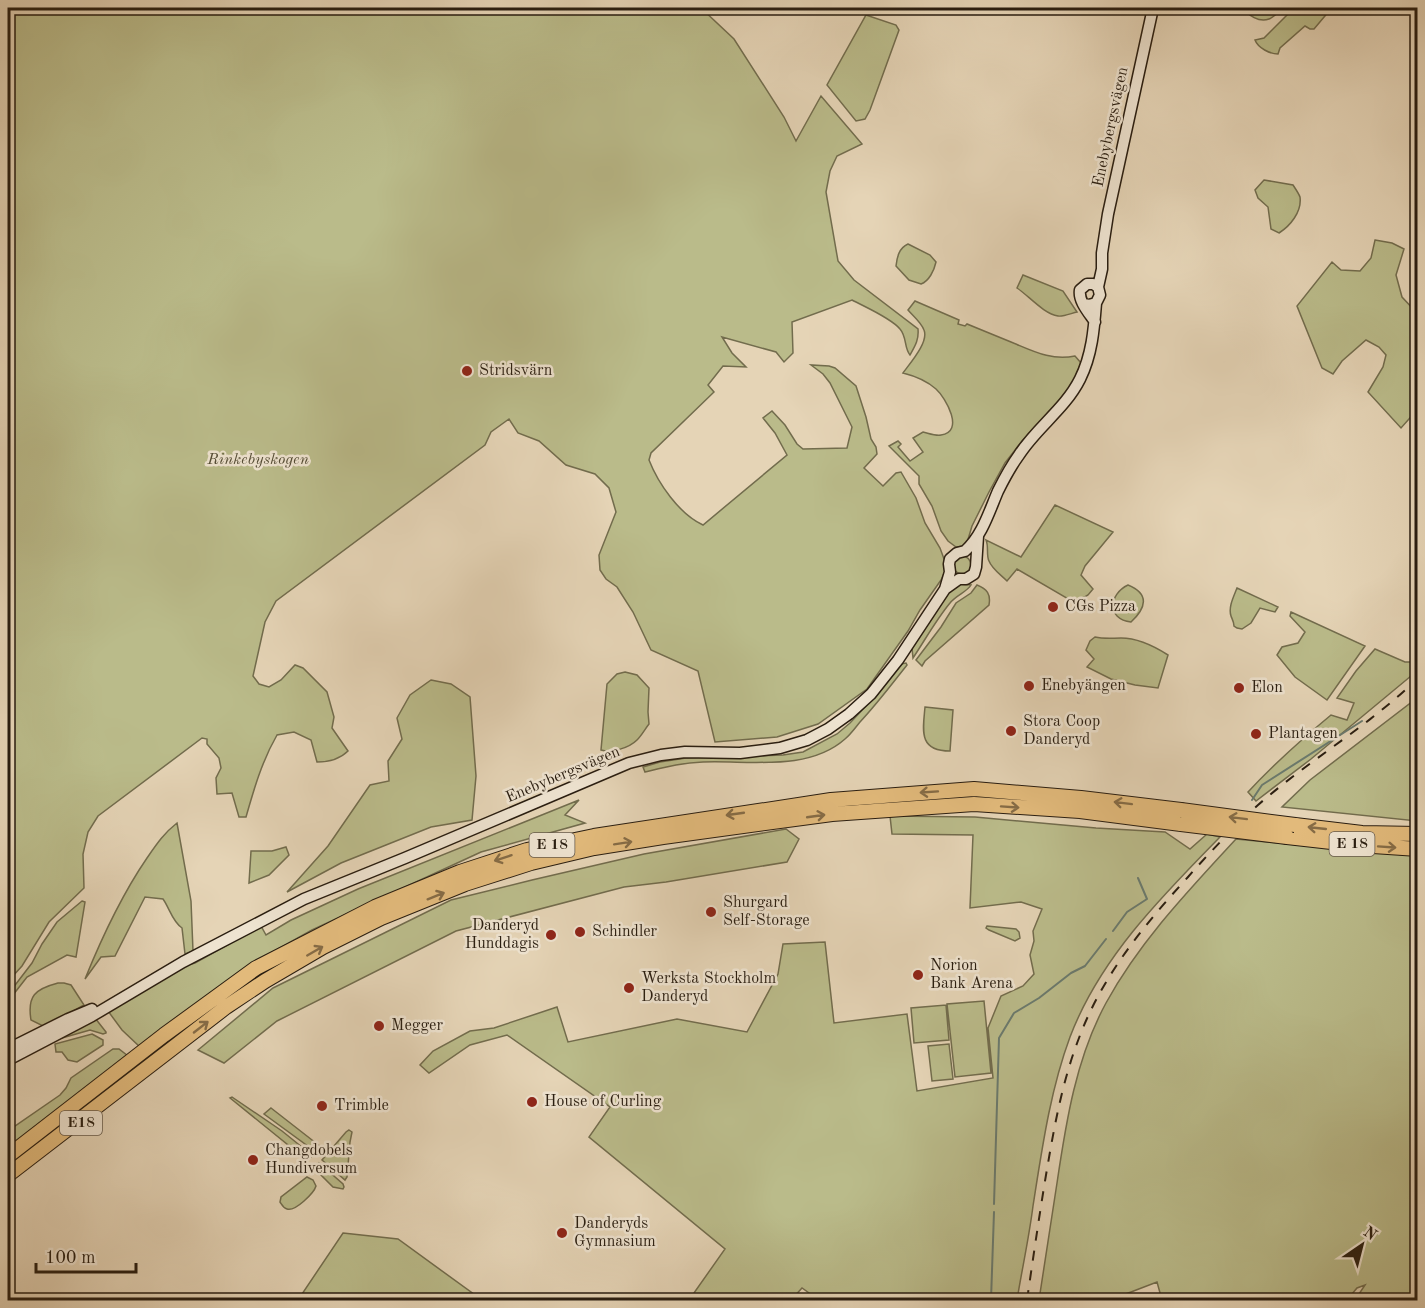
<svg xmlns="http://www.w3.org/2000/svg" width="1425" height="1308" font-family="'Old Standard TT',serif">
<rect width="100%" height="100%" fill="#e5d4b6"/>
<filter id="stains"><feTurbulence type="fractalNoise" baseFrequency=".00333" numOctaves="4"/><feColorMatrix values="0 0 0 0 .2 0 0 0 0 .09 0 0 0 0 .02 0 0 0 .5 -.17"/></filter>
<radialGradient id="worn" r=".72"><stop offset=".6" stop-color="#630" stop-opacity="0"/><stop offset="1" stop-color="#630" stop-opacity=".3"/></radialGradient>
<path fill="#babb8a" stroke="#726c4d" stroke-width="1.5" d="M8 8H701L734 39 784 117 796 141 821 96 862 144 837 156 830 171 826 192 838 261 854 280 918 329C919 340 915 346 910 355 904 348 907 337 900 329 891 318 865 307 852 300L792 322 793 353 784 362 776 352 722 337 732 353 746 367 723 366 708 385 714 392 651 453 649 460C658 483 679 514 703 525L787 455 775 433 763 418 772 411 785 425 797 444 803 449 847 448 852 427 830 383 823 374 811 365 829 366 835 368 856 386 866 417 871 439 876 447 877 454 864 468 883 486 896 473 901 472 916 498 925 523 940 548 947 567 941 580 920 610 908 631 867 689 818 724 777 737 715 742 698 671 651 650 633 612 617 587 606 579 600 570 599 555 616 512 609 488 595 474 566 465 539 441 518 433 509 419 491 432 485 445 276 601 265 622 253 676 259 684 269 687 281 680 295 665 303 668 327 692 334 717 332 728 348 751C340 759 328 762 317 762L311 740 294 732 277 735C262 761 254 789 246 817H239L232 793 217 794 216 778 221 768 219 758 207 744V739L202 738 98 816 88 832 83 854 84 888 49 922 22 966 12 977 8 985Z
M1243 8H1276L1278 13C1275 15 1272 18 1269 19 1259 23 1248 15 1243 8Z
M1292 8H1337L1330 10 1314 29H1310L1305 26 1280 48 1278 54C1270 54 1258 48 1255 40L1264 38 1289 13Z
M866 15 896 25 899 30 870 110 865 119 856 121 827 85Z
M1264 180 1293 185C1295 188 1299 194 1300 197 1302 212 1290 226 1279 233L1271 229 1268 207 1258 198 1255 190Z
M1375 240 1392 243 1404 249 1396 275 1402 297 1417 313V410L1401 428 1368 392 1383 367 1386 355 1379 347 1366 340 1342 361 1333 374 1322 368 1297 306 1332 262 1341 270 1360 271 1371 258Z
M908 244 930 255 936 262C934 271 929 281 921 284L909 280 896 266C897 257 899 248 908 244Z
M1023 275 1063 291 1077 312C1072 313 1063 317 1058 316 1044 314 1029 296 1017 288Z
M915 301 959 320 958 324 965 326 967 324C982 330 996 336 1011 342 1033 351 1051 361 1075 356L1081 363 1073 383 1062 398 1022 441 1005 463 989 492 972 526 966 546 956 547 948 541 941 531 932 506 919 484V476L889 446 898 441 901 444 898 447 910 461 923 452 913 438 923 432C928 433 935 436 941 435 965 432 946 398 936 389 927 381 915 376 903 373 910 363 929 342 924 330 921 322 913 316 908 310Z
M1055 505 1113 532 1085 566 1081 575 1093 589 1088 595 1075 603 1017 569 1007 581C1001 575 992 569 989 561 986 555 989 547 986 540L1021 557Z
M953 565a9 9 0 1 1 18 0a9 9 0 1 1-18 0Z
M960 584 971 585C967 592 956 595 950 603 936 620 925 640 913 658L912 648 949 592Z
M977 585C987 589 991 594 989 605L925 661 922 666 916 660 941 627 956 603 971 593Z
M1128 585C1150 594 1146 608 1131 622 1106 619 1109 594 1128 585Z
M1237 588 1278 607 1275 612 1260 608 1251 623 1242 629 1237 628 1234 626C1234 622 1232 619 1231 616 1228 607 1234 596 1237 588Z
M1291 612 1365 646 1327 700 1295 677 1277 655 1282 647 1298 643 1305 632 1290 616Z
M1095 637C1104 639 1112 638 1121 638 1138 638 1154 646 1168 655L1158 688 1135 685 1111 679 1087 667 1094 659 1086 650 1090 641Z
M1375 649 1405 662H1411L1417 658V671L1311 759 1256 801 1248 792C1274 764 1302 739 1331 715L1347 720 1354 703 1337 698 1356 671Z
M906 663 907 665C892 684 877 704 860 722 855 728 851 734 845 739 808 772 748 760 703 762 681 763 666 767 645 772L643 767 660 762 686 758 783 755 803 752 837 734 850 723 865 707 901 664Z
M625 672 637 675 649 688 648 712 649 724C645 729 642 735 637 740 629 748 612 753 601 750L607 684 617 674Z
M431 680 451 684 470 697 476 776 472 820 431 827 341 863 287 892 328 846 370 785 389 781 388 761 402 739 397 718 410 695Z
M1417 698 1418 760 1414 792 1417 793V821L1282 807 1310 780Z
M925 707 953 710 950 751C918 751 923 730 925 707Z
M579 800 565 815 585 823 481 852 312 930 262 958 140 1047 122 1030 108 1011 188 965 195 963 261 926 266 935 291 920 358 889Z
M890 816 975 817 1096 828 1165 832 1190 849 1207 834 1220 837C1162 896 1100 958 1070 1037 1050 1091 1042 1149 1033 1206 1029 1238 1022 1269 1017 1300H819L802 1288 791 1300H689L725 1249 589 1137 610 1107 507 1035 470 1045 429 1073 420 1065 433 1051 470 1031 494 1028 557 1007 568 1042 677 1019 747 1032 778 974 783 944 825 942 834 1023 907 1014 917 1091 993 1078 988 1028 1001 996 1023 986 1034 974 1030 955 1034 941 1033 931 1042 909 1021 902 970 908 973 835 892 834Z
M177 823 191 901 193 951 185 954 182 928C172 921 170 909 163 899L145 897 115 956 101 957 85 979C102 937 121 896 147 858 156 845 164 833 177 823Z
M786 829 799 839 787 862 666 882 624 887 456 931 277 1021 224 1063 198 1050 273 988 451 900 532 880 644 854Z
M1236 839 1417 856V1300H1355L1365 1285 1357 1288 1347 1300H1162L1157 1282 1118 1297 1114 1300H1039C1045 1261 1051 1222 1057 1183 1066 1122 1076 1058 1106 1003 1140 941 1189 890 1236 839Z
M286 847 289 855 269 875 249 883 251 851H272Z
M82 901 85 902 76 957 67 955 27 977 13 995 8 1006 9 993 32 963 42 944 57 922Z
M987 926 1016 929 1019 932 1020 938 1015 941 989 930 986 928Z
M58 983H64L71 985 84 1005 59 1019 43 1026 31 1020C27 996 35 989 58 983Z
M984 1001 991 1073 955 1077 947 1004Z
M946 1005 949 1040 914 1043 911 1008Z
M95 1018 106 1032V1033L103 1034 90 1030 55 1040Z
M92 1034 103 1040V1045L77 1062 68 1060 62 1052H56L55 1044Z
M949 1044 953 1079 932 1081 928 1046Z
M113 1049H119L128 1056 8 1149V1131L60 1095 66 1088 71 1078Z
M232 1097 282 1131 313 1156 308 1158 303 1157 230 1098Z
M271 1108 321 1147 316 1152 264 1114Z
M349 1130 352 1132 350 1142 347 1177 345 1180 322 1160 346 1132Z
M319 1163 343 1184 344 1187 343 1189 333 1187 317 1171 316 1168Z
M307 1177 313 1180 316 1186C314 1193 295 1212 287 1209 283 1208 282 1205 280 1202L281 1197Z
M343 1233 398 1239 482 1300H298Z"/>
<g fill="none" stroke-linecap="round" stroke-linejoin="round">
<path stroke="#6a7a6e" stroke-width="2" d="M1252 800 1262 785 1362 721
M1113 931 1127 912 1147 899 1138 878
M994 1204 999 1038 1014 1013 1039 998 1071 973 1085 966 1106 939
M991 1300 994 1212"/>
<g stroke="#291d10" stroke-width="13">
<path id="secondary" d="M1098 287 1102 269V253L1108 214 1153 8
M1084 304 1089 305 1096 303 1100 295 1098 287 1093 284H1087L1080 290C1078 301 1089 313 1095 322
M945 589 959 579H966L974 574 976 567 978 536
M8 1049 68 1019 92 1009
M8 1060 92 1016 183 962 304 899 405 858 629 763 661 755 685 752 740 753 780 748 807 740 828 729 849 714 871 694 898 660 945 589 950 572 949 564 950 559 957 553 965 551C982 536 989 512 998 491 1004 479 1011 466 1019 455 1037 427 1065 409 1080 379 1092 355 1094 329 1096 303"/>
</g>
<g stroke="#291d10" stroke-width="16">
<path id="highway" d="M1295 825 1362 833 1418 834
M1287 837 1358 845 1418 849
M8 1156 164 1035 256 968 375 907 460 872 527 850 594 836 831 800 974 789 1081 798 1181 810
M8 1175 226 1007 265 981 323 947 381 918 465 884 531 863 594 848 663 837 832 814 974 804 1080 811 1181 824"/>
</g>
<use href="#secondary" stroke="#eee3d0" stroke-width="10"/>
<use href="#highway" stroke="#e2ba7b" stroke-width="14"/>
<path stroke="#291d10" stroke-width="2" stroke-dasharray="10 10" stroke-linecap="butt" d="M1027 1300C1033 1259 1039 1217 1046 1175 1054 1128 1062 1082 1079 1038 1102 976 1144 925 1188 877 1210 852 1233 828 1258 805 1309 760 1369 726 1418 678"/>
<g stroke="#291d10" stroke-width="16" stroke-linecap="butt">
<path id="highway-bridge" d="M1181 810 1295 825
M1181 824 1287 837"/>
</g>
<use href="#highway-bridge" stroke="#e2ba7b" stroke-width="14"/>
</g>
<defs><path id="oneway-shaft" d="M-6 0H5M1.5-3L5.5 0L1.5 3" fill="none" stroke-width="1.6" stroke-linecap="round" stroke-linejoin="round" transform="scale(1.5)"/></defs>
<g stroke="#866c46">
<use href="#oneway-shaft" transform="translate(929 792) rotate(176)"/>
<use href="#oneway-shaft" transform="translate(1123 803) rotate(-173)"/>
<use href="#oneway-shaft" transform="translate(1010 807) rotate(4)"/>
<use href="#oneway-shaft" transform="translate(735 814) rotate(172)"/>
<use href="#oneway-shaft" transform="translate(816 816) rotate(-8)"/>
<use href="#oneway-shaft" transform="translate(1238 818) rotate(-173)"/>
<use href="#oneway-shaft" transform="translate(1317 828) rotate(-174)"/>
<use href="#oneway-shaft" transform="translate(623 843) rotate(-9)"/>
<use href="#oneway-shaft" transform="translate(1387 847) rotate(4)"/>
<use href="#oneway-shaft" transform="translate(503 858) rotate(162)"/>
<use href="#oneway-shaft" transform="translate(436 896) rotate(-22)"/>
<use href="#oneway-shaft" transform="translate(315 951) rotate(-30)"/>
<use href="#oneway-shaft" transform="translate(201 1027) rotate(-38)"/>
</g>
<g fill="#8f2418" stroke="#eee3d0" stroke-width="2">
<circle cx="467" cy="371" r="6"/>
<circle cx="1053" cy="607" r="6"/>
<circle cx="1029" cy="686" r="6"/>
<circle cx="1239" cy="688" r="6"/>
<circle cx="1011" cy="731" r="6"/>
<circle cx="1256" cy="734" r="6"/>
<circle cx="711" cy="912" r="6"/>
<circle cx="580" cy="932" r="6"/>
<circle cx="551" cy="935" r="6"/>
<circle cx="918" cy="975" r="6"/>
<circle cx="629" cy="988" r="6"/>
<circle cx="379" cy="1026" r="6"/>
<circle cx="532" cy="1102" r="6"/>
<circle cx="322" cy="1106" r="6"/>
<circle cx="253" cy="1160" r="6"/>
<circle cx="562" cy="1233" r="6"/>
</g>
<g text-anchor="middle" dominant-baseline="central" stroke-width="5" stroke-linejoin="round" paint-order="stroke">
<g fill="#eee3d0" stroke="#64584a" stroke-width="1.5">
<rect x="1329.5" y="832" width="45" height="24" rx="4.5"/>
<rect x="529.5" y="833" width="45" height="24" rx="4.5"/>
<rect x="60" y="1111" width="42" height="24" rx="4.5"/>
</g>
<g font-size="15" font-weight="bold" fill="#291d10">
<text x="1352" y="844">E 18</text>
<text x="552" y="845">E 18</text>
<text x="81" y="1123">E18</text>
</g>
<g font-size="16" fill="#291d10" stroke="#eee3d0">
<text transform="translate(1111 127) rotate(-78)">Enebybergsvägen</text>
<text transform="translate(563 775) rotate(-23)">Enebybergsvägen</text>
</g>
<g font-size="16" fill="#291d10" stroke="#eee3d0" text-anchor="start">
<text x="479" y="371">Stridsvärn</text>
<text x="1065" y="607">CGs Pizza</text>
<text x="1041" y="686">Enebyängen</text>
<text x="1251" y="688">Elon</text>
<text x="1023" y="722">Stora Coop<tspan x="1023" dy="18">Danderyd</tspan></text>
<text x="1268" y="734">Plantagen</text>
<text x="723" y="903">Shurgard<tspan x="723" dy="18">Self-Storage</tspan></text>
<text x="539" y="926" text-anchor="end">Danderyd<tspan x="539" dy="18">Hunddagis</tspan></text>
<text x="592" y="932">Schindler</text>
<text x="930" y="966">Norion<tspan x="930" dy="18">Bank Arena</tspan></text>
<text x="641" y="979">Werksta Stockholm<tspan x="641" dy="18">Danderyd</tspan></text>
<text x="391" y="1026">Megger</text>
<text x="544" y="1102">House of Curling</text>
<text x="334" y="1106">Trimble</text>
<text x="265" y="1151">Changdobels<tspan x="265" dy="18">Hundiversum</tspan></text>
<text x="574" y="1224">Danderyds<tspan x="574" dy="18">Gymnasium</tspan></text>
</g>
<g font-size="16" font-style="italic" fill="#544c35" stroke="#eee3d0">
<text x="258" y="460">Rinkebyskogen</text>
</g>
</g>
<rect width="1425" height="1308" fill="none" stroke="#e5d4b6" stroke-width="30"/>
<rect x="9" y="9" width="1407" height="1290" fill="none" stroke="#291d10" stroke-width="3"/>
<rect x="15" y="15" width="1395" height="1278" fill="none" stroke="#291d10" stroke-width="1.5"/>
<g transform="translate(1362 1245) rotate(35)" stroke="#eee3d0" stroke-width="4.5" paint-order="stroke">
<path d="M0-4.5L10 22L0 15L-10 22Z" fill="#291d10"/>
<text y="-9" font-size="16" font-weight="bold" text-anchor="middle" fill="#291d10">N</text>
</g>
<path d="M36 1263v9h100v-9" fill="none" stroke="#291d10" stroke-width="3"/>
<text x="45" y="1263" font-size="18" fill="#291d10" stroke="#eee3d0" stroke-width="4.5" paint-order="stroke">100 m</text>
<rect width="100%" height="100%" filter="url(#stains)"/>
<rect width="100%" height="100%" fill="url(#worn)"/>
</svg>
